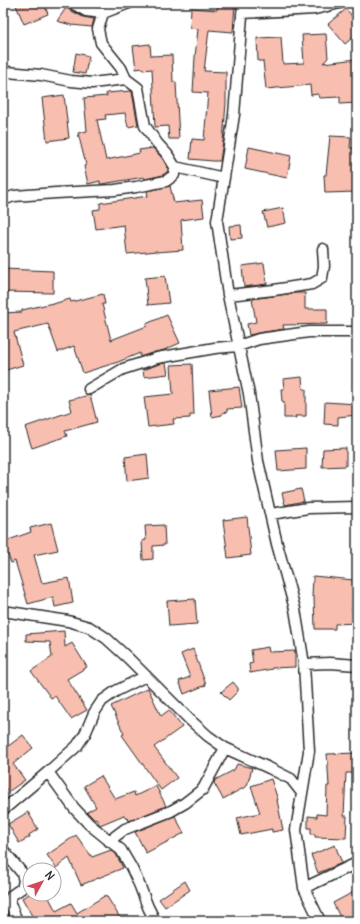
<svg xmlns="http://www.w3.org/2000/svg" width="360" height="924" font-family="Delius,sans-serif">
<rect width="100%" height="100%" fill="#fff"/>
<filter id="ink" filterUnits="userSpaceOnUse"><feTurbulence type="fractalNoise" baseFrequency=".025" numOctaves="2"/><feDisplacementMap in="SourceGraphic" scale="8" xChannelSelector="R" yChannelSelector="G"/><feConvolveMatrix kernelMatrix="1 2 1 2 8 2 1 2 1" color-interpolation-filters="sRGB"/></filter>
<g filter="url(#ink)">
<path fill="#f8beb0" stroke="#2b2b2b" d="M15 3H44L48 14 24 24Z
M218 3 235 4 233 32 209 30 204 71 226 72V103L223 141 220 161H213L190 159 192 139 204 140 208 93 193 92 195 57 198 29 190 28 191 8 217 10Z
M66 8 83 17 94 19 92 27 71 25 57 21Z
M346 9 357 22V34L345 44 328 24Z
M326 34 328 58 323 63 357 59V103L340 104V97L319 98 318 94 311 95 310 85 266 89 263 61H258L257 38 281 37 283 64 304 63 302 35Z
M150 44 151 56 172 55 173 82H176L179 139H169L168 126 155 127 152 69 143 70V68L136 69 133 46Z
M76 53 89 56 85 74 73 72Z
M131 91 132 92 138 125 128 127 125 113 105 115 106 119 97 120 106 160 140 153 139 150 153 148 162 158 167 166 168 171 163 175 145 179 144 177 102 184H100V181L88 184 84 166 86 165 78 133 87 131 84 98 107 96 106 93Z
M64 95 69 138 47 141 42 98Z
M330 136 351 137 350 148H357V192L325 193 324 175H326Z
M249 147 291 156 287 178 245 169Z
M170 186 174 203 202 200 204 217 181 220 183 250 157 252V251L127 254 124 225 96 229 93 210 100 209V203L148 196 147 191Z
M283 208 286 223 267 227 263 212Z
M241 225 242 238 230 239 229 226Z
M264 263 267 284 244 287 242 266Z
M3 269 53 271V293L3 292Z
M165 276 169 303 148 305 145 278Z
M295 293H305V309H327V324L283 325 284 329 258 333 249 335 247 324 256 322 252 299Z
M103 294 105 304H102L111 340 147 326 146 324 167 315 180 343 164 350 155 352 140 357V353L118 362 83 373 74 346 58 352 48 324 14 332 23 365 3 371V313L22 312V310L53 303V304L70 299 71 302Z
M166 363 168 374 144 377 143 370 159 364Z
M192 364 194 415H190V418L173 419 174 424 148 427 144 397 173 394 171 365Z
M302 377 303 389H306V416H295L296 418H284V402L282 401 281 389H284L283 379Z
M239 387 242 408 227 409V412L222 413V415L212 417 209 390Z
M90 395 97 422 65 431 67 436 32 448 25 427 72 411 69 400Z
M325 402 357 404V415L338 417V425L324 424Z
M306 448V469L278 471 276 450Z
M346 448V466L322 467 323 449Z
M147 454 149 478 127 481 125 457Z
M301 489 304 501 285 505 282 493Z
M247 517 251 555 228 558 223 520Z
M51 523 58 550 34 555 42 583 69 578 73 603 55 607 53 597 28 604 15 561 11 563 3 542 31 532 30 528Z
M164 525 165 545 153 546V559L143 560 142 541 146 540 145 526Z
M313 576 354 580 352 612H357V623L335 624V629H315L314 597H312Z
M195 599 197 624 169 626 167 601Z
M64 631 65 647 72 643 87 667 67 679 87 710 71 719 55 696 51 698 31 671 52 657 50 642 26 641V634Z
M268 647 269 652 295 651V667L272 668V669L250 673 249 664 253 663 251 650Z
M193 649 206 685 184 694 179 681 190 677 181 654Z
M233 682 238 688V691L229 700 221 692Z
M148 688 161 716 169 710 182 727 154 747 177 778 161 790 122 735 124 734 111 706Z
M23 735 33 748 13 764 25 780 8 792 3 785V750Z
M357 753V773H346L344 816H347L346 838 315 837V834H311V828H308V816L317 817V814L326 815 327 786H329L327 754Z
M237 764 252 768 247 786 223 799 214 783 215 780 234 770Z
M101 776 115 799 134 792 135 796 156 786 166 806 129 821 128 818 126 819 124 815 100 825 99 824 96 818 94 819 87 812 96 807 84 786Z
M271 779 278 800H277L283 830 272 832V829L241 835 237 818 260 813 251 786Z
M28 812 38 829 29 835 30 837 19 843 8 824Z
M175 816 184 833 146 853 135 832Z
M76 835 92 857 111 850 116 854 123 868 81 885 69 858 56 868 47 855Z
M335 845 342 863 318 873 311 855Z
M185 881 190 890 165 907 159 899Z
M357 890V921H342L333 903Z
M29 894H47L56 911 71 903 77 913 106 895 122 921H35L22 898Z"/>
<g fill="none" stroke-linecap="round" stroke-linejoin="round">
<g stroke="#2b2b2b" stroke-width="13">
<path id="street" d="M72 3 86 11 103 13 129 3
M243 3 234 115 217 221 228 295 249 394 258 461 277 544 295 609 304 664 309 751 296 830 304 888 320 921
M103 13 98 29 101 43 121 68 126 79 138 88 145 126 157 143 167 154 175 167 224 178
M242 13 315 9 340 3
M3 72H7L41 75 71 81 92 83 126 79
M3 200 14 196 56 193 115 190 136 187 166 181 174 175 175 167
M228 295 274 290 312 284 322 278 324 266 323 249
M89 389 123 369 157 358 215 348 238 346 259 339 309 332H357
M271 514 308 508 357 507
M3 611 68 621 89 627 106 638 128 658 190 720 208 736 225 748 269 768 291 779 302 793
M304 664 330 663 357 665
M48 772 74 808 89 824 121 850 131 867 139 884 148 907 155 921
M3 810 48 772 77 746 85 734 94 713 102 701 116 691 146 676
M109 841 125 829 171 811 185 803 203 789 225 748
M3 850 22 873 24 881 22 888 12 895 9 901 17 921
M304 888 357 863"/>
</g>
<use href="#street" stroke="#fff" stroke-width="10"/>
</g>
</g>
<rect width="360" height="924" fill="none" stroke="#fff" stroke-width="16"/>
<rect x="8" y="8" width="344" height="908" fill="none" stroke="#2b2b2b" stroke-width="1.5" filter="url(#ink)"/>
<g transform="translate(42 882) rotate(50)"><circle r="19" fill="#ffffff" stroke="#aaaaaa"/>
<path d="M0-3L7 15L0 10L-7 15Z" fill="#d1495b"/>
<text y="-6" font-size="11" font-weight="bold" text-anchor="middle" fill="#2b2b2b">N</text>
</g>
</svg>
